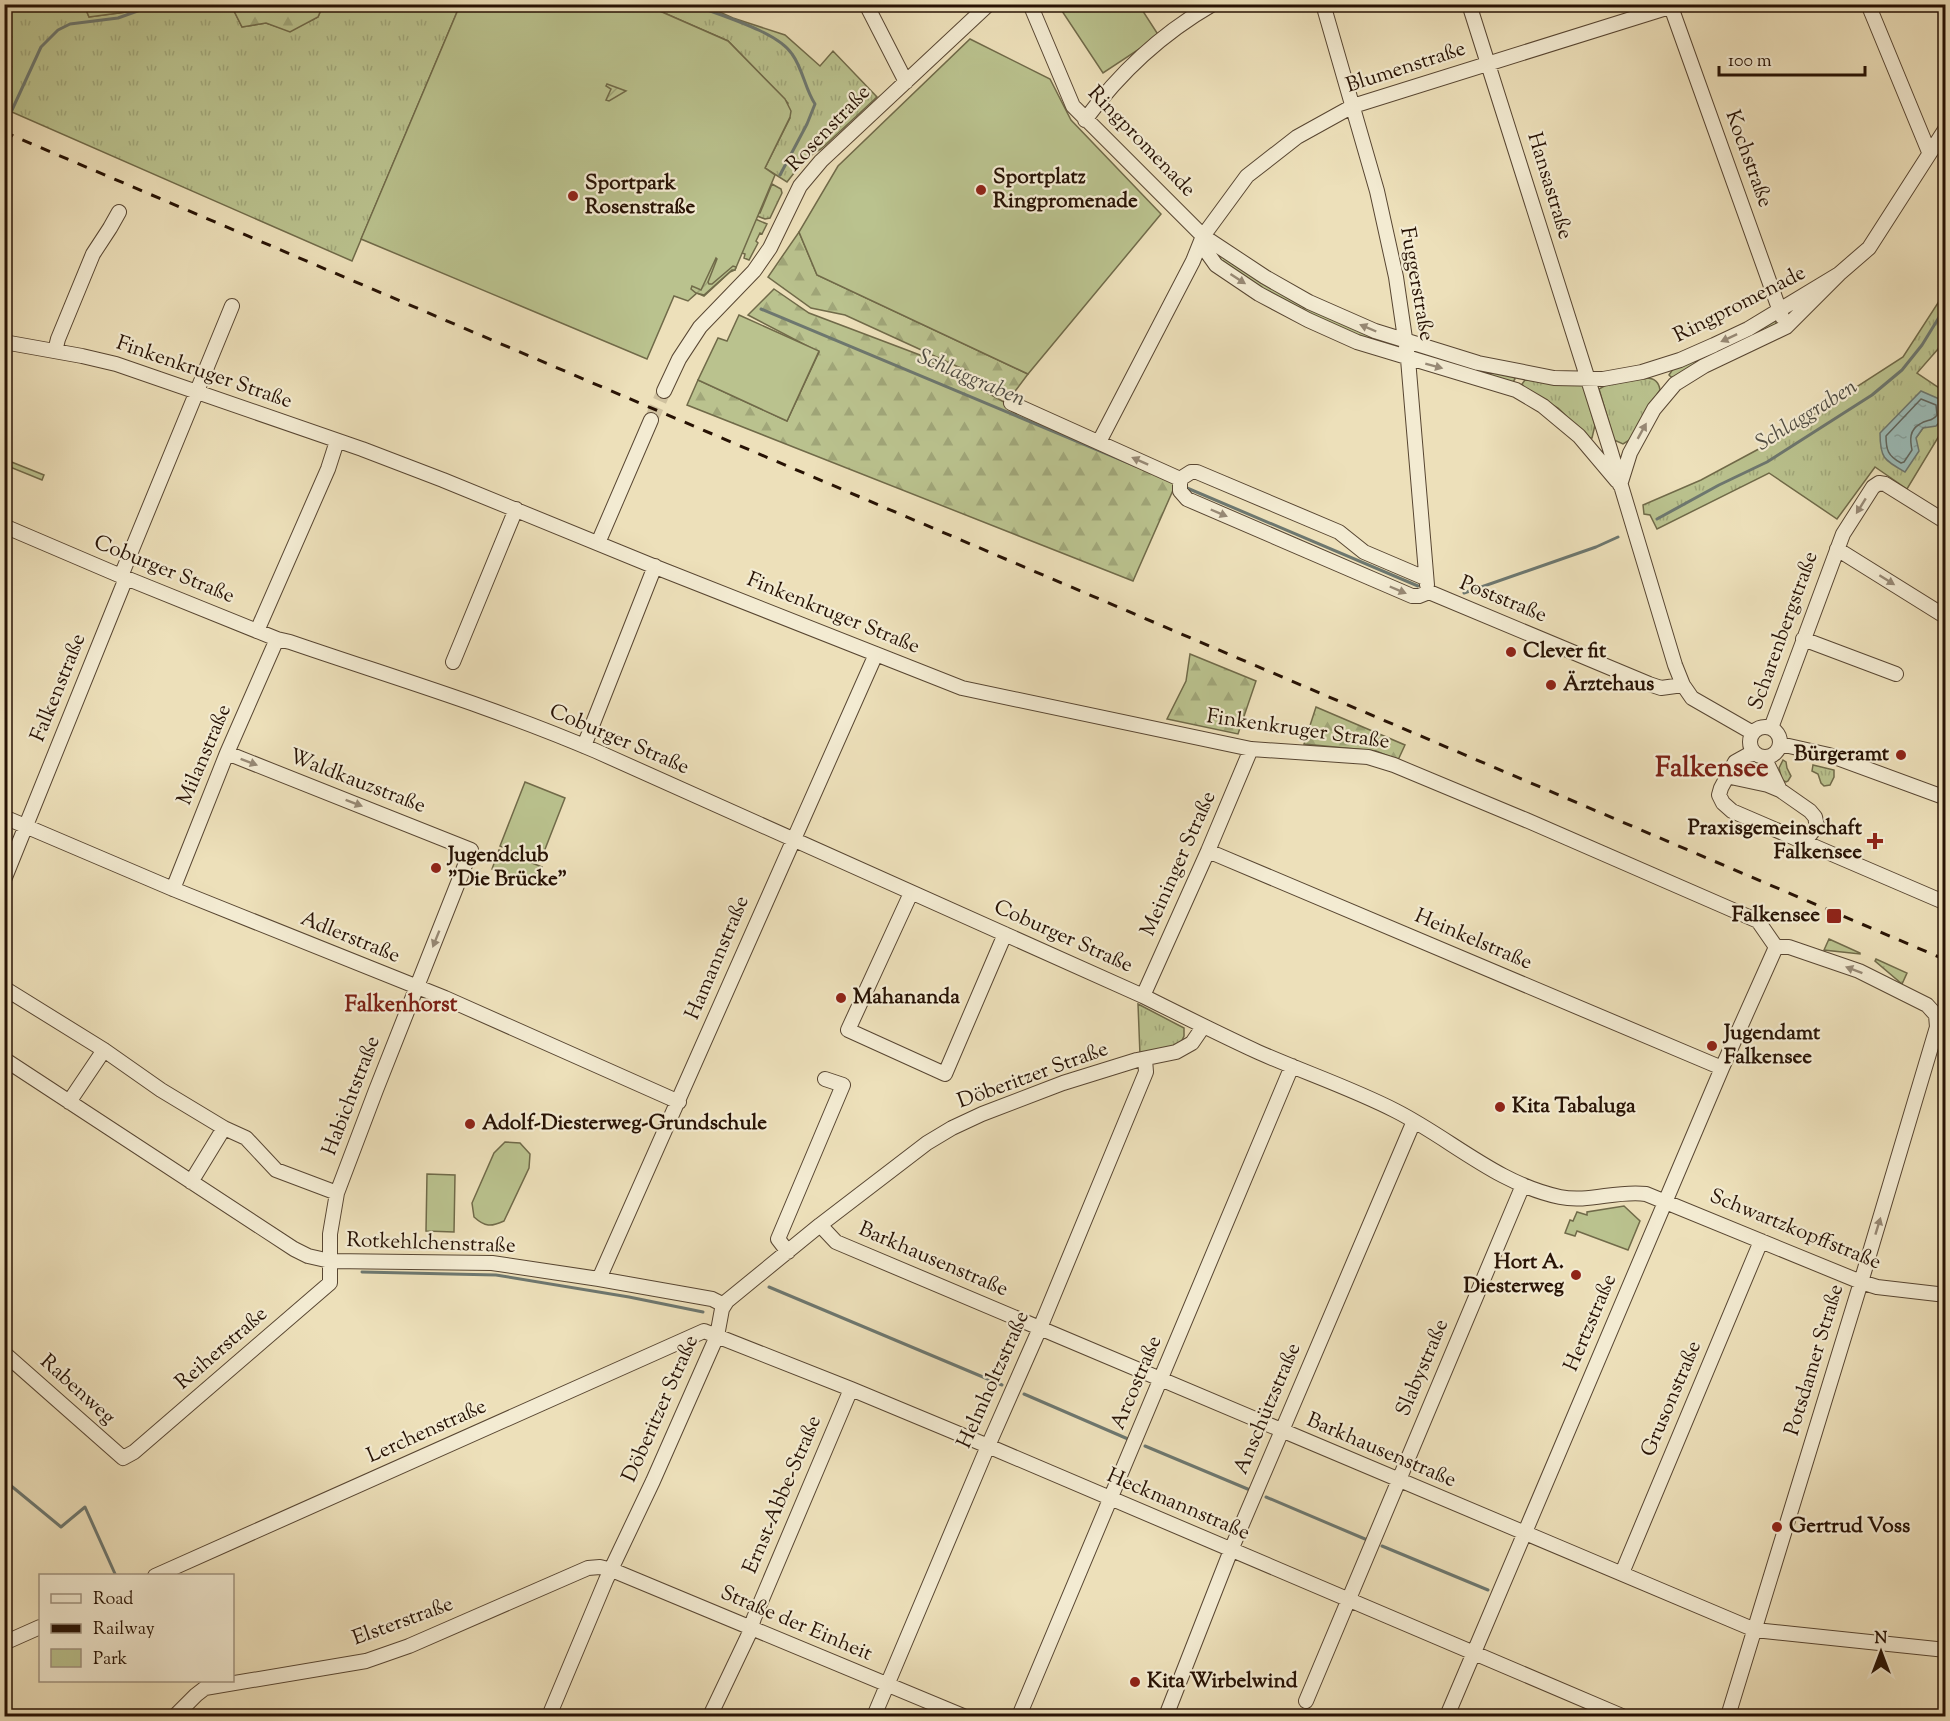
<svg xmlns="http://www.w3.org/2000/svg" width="1950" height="1721" font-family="'Sorts Mill Goudy',serif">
<defs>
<pattern id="grass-tufts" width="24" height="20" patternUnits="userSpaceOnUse" patternTransform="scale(1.5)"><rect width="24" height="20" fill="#bac28e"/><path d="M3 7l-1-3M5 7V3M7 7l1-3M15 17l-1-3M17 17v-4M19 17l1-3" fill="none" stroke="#a0a679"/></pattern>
<pattern id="forest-firs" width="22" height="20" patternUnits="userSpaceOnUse" patternTransform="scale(1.5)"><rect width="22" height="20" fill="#bac28e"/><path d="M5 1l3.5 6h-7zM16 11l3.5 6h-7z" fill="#a0a679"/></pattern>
<pattern id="garden-furrows" width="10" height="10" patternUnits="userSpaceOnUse" patternTransform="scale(1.5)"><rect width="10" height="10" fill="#bac28e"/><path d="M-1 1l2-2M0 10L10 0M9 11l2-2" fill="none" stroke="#a0a679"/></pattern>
<pattern id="water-ripples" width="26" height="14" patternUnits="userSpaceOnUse" patternTransform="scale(1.5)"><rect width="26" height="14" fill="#9bbbb7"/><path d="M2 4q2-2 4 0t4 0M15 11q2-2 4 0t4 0" fill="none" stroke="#86a09c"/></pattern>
</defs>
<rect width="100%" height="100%" fill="#ede0ba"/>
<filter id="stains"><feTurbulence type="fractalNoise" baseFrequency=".00333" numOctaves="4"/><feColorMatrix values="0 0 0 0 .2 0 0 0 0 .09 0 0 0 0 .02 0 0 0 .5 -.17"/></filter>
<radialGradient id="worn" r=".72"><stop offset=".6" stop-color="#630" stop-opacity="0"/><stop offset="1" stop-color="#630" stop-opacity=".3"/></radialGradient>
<path fill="url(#grass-tufts)" stroke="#706a49" stroke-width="1.5" fill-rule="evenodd" d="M6 5H84L89 17 134 11 147 5H231L242 27 266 23 290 31 318 17 323 5H460L352 261 5 109Z
M646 5H704L733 18 785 35 820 66 833 51 877 97 821 149 805 159 787 182 765 168 790 118 782 113 788 103 728 41Z
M772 184 781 189 782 193 770 218 765 219 749 213H760Z
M753 218 767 224 762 234 760 233 756 241 758 243 749 260 744 258 745 254 739 252Z
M1214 248 1400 345 1402 351 1384 348 1282 302 1216 259Z
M1945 292V337L1938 349 1917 373 1945 392V426L1907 489 1875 467 1837 519 1769 473 1657 529 1650 515 1644 514 1643 505 1701 480 1768 444 1903 357ZM1921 391 1923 428 1915 439Z
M1776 319V325L1674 377H1671L1669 375 1673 369Z
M1413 350 1513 375 1515 379 1513 382 1509 383 1412 358Z
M1646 378C1654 378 1659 382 1660 390L1640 421 1633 438 1623 444 1614 440 1599 389 1606 385Z
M1525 380 1583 384 1595 425 1592 438H1589L1558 408 1525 389 1522 384Z
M1783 760 1786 762 1787 768 1791 776 1788 781 1786 782 1782 780 1779 768Z
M1813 765 1834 770V777L1830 785 1824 786 1821 783 1818 774 1812 771Z
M1829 939 1860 953V954L1824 950Z
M1876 959 1907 973 1902 984 1875 961Z
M1138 1004 1184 1028V1036L1180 1045 1140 1055Z"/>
<path fill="url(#forest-firs)" stroke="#706a49" stroke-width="1.5" d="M84 5H147L134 11 89 17Z
M231 5H323L318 17 290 32 266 23 242 27Z
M799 232 817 275 1028 374 1010 398 965 370 845 315 811 308 768 277Z
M774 289 809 313 920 355 1011 406 1172 476 1174 488 1133 581 687 405 698 380 787 421 819 352 748 315Z
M1190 654 1256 681 1238 734 1167 719 1186 681Z
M1316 707 1405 745 1398 760 1376 751 1304 744Z"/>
<path fill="#bac28e" stroke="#706a49" stroke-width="1.5" d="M460 5H646L728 41 785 99 791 111 790 117 765 168 775 175 735 270 730 272 704 296 697 293 688 301 674 296 647 359 361 239Z
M1058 5H1139L1159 36 1103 73Z
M970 39 1050 79 1071 120 1161 214 1028 374 817 275 799 232 838 166Z
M739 315 819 351 787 421 698 380 718 338 727 341Z
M4 459 44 475 42 480 5 465Z
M525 782 565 798 540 862 500 846Z
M499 850 542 867 535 886 492 869Z
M505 1142 520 1143 530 1154 529 1168 504 1221C491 1227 485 1227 474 1217L472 1203 494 1153Z
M427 1174 455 1175 454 1232 426 1231Z
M1624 1206 1640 1221 1628 1250 1577 1231 1575 1236 1565 1233 1570 1220 1573 1221 1577 1212 1587 1215V1212Z"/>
<path fill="url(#garden-furrows)" stroke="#706a49" stroke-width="1.5" d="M607 84 626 91 609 101 606 100 611 89 606 86Z
M716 258 717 259 708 282 709 284H712L733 266 736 267 735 270H732L704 295 696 293 691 289 692 286 701 290Z"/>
<path fill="url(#water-ripples)" stroke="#6d776f" stroke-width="1.5" d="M1921 391 1944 401 1942 410 1945 416 1936 426 1923 428 1916 438 1919 451 1905 472C1884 460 1880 458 1880 433Z"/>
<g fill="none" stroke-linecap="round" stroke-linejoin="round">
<path stroke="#61665e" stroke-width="1.5" d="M1921 399 1936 405 1937 415C1932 422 1927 419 1920 424 1909 430 1910 440 1912 450L1904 462 1901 463C1888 456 1886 450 1886 436Z"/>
<path stroke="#6d776f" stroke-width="3" d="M692 4C718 15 777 31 792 54 803 69 805 89 815 104L807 124 780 175
M12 110 41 47 58 30 70 24 118 18 157 4
M761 309 1136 466
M1187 488 1418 586
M1657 519 1719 485 1767 462 1872 395 1902 370 1922 345 1946 306
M1464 593 1596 547 1618 537
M362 1272 496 1275 629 1297 703 1312
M769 1287 1002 1385
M1024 1394 1128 1439
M1145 1446 1250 1490
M4 1480 61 1527 85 1507 116 1576
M1266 1497 1365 1539
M1382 1546 1488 1590"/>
<path stroke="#cfc19f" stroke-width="14" stroke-dasharray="14 7" stroke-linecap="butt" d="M651 420 664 391"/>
<g stroke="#584632" stroke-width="16">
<path id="minor" d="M866 4 906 82
M1030 4 1073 106 1203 236 1265 277 1309 302 1375 331 1478 363 1554 378 1603 379 1642 372 1680 360 1714 345 1748 329 1839 274
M1323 4 1377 191 1396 277 1408 359 1427 585
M1469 4 1610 449 1675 665 1683 685 1692 698 1753 733
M1670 4 1782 317
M1868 4 1929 152
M1085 120C1120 72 1161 34 1213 4
M1203 236 1206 251 1216 265 1259 294 1308 320 1357 342 1516 390 1543 406 1579 436 1617 481
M4 342 82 356 116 364 362 449 443 480 658 568 962 688 1251 749 1368 757 1394 765 1526 820 1758 921 1776 947
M55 351 58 339 93 254 110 228 119 212
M664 391 679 359 700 327 754 271 770 248 800 186 821 161 989 4
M1011 403 1180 479
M1099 442 1193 261 1203 236 1247 176 1297 137 1353 106 1679 4
M1620 485 1630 453 1654 409 1675 384 1704 366 1786 327 1839 274 1869 248 1946 128
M4 526 121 576 277 639 290 642C392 677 496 708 596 751L1143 996C1181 1015 1219 1034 1258 1052 1303 1072 1351 1088 1396 1111 1451 1139 1498 1184 1560 1197 1588 1203 1617 1190 1646 1194L1861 1282 1877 1287 1946 1295
M598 543 651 420
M1837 549 1946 617
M121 576 232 306
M1425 578 1364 552 1339 532 1197 472H1191L1180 479V491L1187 499 1412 596H1419L1429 592 1649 684 1661 688 1683 685
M257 631 328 469 337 441
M1803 639 1896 674
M453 662 516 509
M1750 742a15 15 0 1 1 30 0a15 15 0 1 1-30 0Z
M1771 728 1843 534 1873 487 1879 483 1885 484 1946 522
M1780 744 1829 755 1946 798
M584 746 655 566
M1764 757 1780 790
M1726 776 1768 785 1780 790 1810 811 1815 817 1817 826 1809 836 1797 839 1732 811 1723 803 1719 795 1721 788 1735 762 1753 752
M4 817 173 889 445 998 679 1102
M1797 839 1946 903
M1208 851 1722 1068
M4 880 126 578
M173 889 227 753 277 639
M911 893 848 1030 945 1074 1005 934
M4 988 104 1050 161 1090 224 1128 246 1138 276 1170 337 1193
M1143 996 1208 851 1251 749
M4 1059 294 1249 308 1256 330 1261 492 1263 599 1279 712 1299 724 1305
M69 1102 104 1050
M191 1182 224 1128
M820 1225 836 1242 1755 1630 1946 1650
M788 1252 778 1239 843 1085 825 1079
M599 1279C693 1071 783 862 876 654
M4 1353 123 1458 134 1452 330 1283V1234L337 1193 376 1090 471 850 227 753
M1622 1573 1761 1241
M155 1576 704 1331 851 1389 988 1446 1622 1716
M4 1643 40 1627
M1306 1701 1523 1185
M4 1716H9
M175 1716 196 1695 205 1688 366 1661 409 1646 588 1568 600 1567 612 1570 963 1716
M549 1716 606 1580 653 1481 717 1336 722 1309 727 1301 820 1225 927 1143 952 1128 982 1114 1063 1083 1137 1060 1176 1052 1192 1043 1203 1027
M710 1716 749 1634 754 1618 851 1389
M874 1716 988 1446 1040 1328 1146 1072 1145 1059
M1019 1716 1292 1066
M1166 1716 1231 1550 1414 1121
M1447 1716 1722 1068 1776 947
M1728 1716 1861 1282 1937 1027 1936 1015 1927 1005 1859 971 1789 947H1776"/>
</g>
<use href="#minor" stroke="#f3ebd2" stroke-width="14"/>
<path stroke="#271204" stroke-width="3" stroke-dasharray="10 10" stroke-linecap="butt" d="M4 132 1946 960"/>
</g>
<defs><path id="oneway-solid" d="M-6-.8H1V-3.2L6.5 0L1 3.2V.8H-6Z" transform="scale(1.5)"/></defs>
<g fill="#978975">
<use href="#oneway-solid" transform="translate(1238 279) rotate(33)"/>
<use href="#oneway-solid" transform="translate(1368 328) rotate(-157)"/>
<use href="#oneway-solid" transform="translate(1729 338) rotate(155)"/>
<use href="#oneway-solid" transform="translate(1434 366) rotate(15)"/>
<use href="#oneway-solid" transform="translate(1642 431) rotate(-61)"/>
<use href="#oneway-solid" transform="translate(1140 461) rotate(-156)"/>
<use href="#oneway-solid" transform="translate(1861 506) rotate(122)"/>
<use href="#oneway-solid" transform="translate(1219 513) rotate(23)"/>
<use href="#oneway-solid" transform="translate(1887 580) rotate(32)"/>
<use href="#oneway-solid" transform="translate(1398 590) rotate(23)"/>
<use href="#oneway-solid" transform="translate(249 762) rotate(21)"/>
<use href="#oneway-solid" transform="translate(354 803) rotate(21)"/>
<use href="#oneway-solid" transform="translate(436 939) rotate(112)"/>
<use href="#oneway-solid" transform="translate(1854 970) rotate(-159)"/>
<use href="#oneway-solid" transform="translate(1878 1226) rotate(-73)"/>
</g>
<g fill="#8f2418" stroke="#f3ebd2" stroke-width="2">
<circle cx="981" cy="190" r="6"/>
<circle cx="573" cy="196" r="6"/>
<circle cx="1511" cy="652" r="6"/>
<circle cx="1551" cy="685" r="6"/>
<circle cx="1901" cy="755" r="6"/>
<path d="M1872 832h6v6h6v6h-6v6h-6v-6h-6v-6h6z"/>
<circle cx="436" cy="868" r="6"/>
<rect x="1826" y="908" width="16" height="16" rx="3"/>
<circle cx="841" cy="998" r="6"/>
<circle cx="1712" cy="1046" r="6"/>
<circle cx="1500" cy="1107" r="6"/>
<circle cx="470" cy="1124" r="6"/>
<circle cx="1576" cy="1275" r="6"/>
<circle cx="1777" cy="1527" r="6"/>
<circle cx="1135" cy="1682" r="6"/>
</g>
<g text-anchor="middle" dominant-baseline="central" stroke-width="4.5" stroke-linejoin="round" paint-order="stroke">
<g font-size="21" fill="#271204" stroke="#f3ebd2">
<text transform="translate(1406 68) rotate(-18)">Blumenstraße</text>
<text transform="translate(829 129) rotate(-46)">Rosenstraße</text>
<text transform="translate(1141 142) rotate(46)">Ringpromenade</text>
<text transform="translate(1748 159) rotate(70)">Kochstraße</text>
<text transform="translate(1549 186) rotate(73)">Hansastraße</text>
<text transform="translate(1416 284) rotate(80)">Fuggerstraße</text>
<text transform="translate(1740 305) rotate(-27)">Ringpromenade</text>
<text transform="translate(204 373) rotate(19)">Finkenkruger Straße</text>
<text transform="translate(164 570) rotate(22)">Coburger Straße</text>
<text transform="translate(1503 600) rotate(22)">Poststraße</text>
<text transform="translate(833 614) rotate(22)">Finkenkruger Straße</text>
<text transform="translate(1784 631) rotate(-70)">Scharenbergstraße</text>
<text transform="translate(59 688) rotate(-68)">Falkenstraße</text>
<text transform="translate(1298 730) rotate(8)">Finkenkruger Straße</text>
<text transform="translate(619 740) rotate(23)">Coburger Straße</text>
<text transform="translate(205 755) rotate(-67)">Milanstraße</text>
<text transform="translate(357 782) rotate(21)">Waldkauzstraße</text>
<text transform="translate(1179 864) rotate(-66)">Meininger Straße</text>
<text transform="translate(1063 937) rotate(24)">Coburger Straße</text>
<text transform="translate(350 938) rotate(22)">Adlerstraße</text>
<text transform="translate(1473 940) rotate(23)">Heinkelstraße</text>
<text transform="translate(718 958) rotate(-67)">Hamannstraße</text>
<text transform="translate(1033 1076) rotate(-20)">Döberitzer Straße</text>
<text transform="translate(352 1096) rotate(-69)">Habichtstraße</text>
<text transform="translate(1795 1230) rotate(22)">Schwartzkopffstraße</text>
<text transform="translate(431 1244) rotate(2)">Rotkehlchenstraße</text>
<text transform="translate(933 1260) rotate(23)">Barkhausenstraße</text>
<text transform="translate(1591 1323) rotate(-67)">Hertzstraße</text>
<text transform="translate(222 1349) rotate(-41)">Reiherstraße</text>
<text transform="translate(1815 1360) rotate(-73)">Potsdamer Straße</text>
<text transform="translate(1423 1368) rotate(-67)">Slabystraße</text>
<text transform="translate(994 1380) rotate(-66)">Helmholtzstraße</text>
<text transform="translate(1137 1383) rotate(-67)">Arcostraße</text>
<text transform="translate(77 1390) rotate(42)">Rabenweg</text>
<text transform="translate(1672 1399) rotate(-67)">Grusonstraße</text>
<text transform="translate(661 1409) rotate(-66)">Döberitzer Straße</text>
<text transform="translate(1268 1409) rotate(-67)">Anschützstraße</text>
<text transform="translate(427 1432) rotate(-24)">Lerchenstraße</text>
<text transform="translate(1381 1451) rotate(23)">Barkhausenstraße</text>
<text transform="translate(783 1495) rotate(-67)">Ernst-Abbe-Straße</text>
<text transform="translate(1178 1505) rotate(23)">Heckmannstraße</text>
<text transform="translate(403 1622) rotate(-20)">Elsterstraße</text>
<text transform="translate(796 1624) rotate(23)">Straße der Einheit</text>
</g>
<g font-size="21" font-weight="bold" fill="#271204" stroke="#f3ebd2" text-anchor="start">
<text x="993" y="178">Sportplatz<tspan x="993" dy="24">Ringpromenade</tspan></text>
<text x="585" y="184">Sportpark<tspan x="585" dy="24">Rosenstraße</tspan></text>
<text x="1523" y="652">Clever fit</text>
<text x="1563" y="685">Ärztehaus</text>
<text x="1889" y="755" text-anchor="end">Bürgeramt</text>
<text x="1862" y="829" text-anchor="end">Praxisgemeinschaft<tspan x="1862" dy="24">Falkensee</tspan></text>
<text x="448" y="856">Jugendclub<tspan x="448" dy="24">"Die Brücke"</tspan></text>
<text x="1820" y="916" text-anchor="end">Falkensee</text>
<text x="853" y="998">Mahananda</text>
<text x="1724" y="1034">Jugendamt<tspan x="1724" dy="24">Falkensee</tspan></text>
<text x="1512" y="1107">Kita Tabaluga</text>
<text x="482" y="1124">Adolf-Diesterweg-Grundschule</text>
<text x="1564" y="1263" text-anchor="end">Hort A.<tspan x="1564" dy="24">Diesterweg</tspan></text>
<text x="1789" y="1527">Gertrud Voss</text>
<text x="1147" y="1682">Kita Wirbelwind</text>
</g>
<g font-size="22" font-style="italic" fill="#504d43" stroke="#f3ebd2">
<text transform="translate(971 379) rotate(23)">Schlaggraben</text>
<text transform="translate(1807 416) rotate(-32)">Schlaggraben</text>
</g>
<g font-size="22" font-weight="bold" fill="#7a1f14" stroke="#f3ebd2">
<text x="401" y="1006">Falkenhorst</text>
</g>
<g font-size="27" font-weight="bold" fill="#7a1f14" stroke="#f3ebd2">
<text x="1712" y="769">Falkensee</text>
</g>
</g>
<rect width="1950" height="1721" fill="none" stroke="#ede0ba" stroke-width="24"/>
<rect x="6" y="6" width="1938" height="1709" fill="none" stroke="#271204" stroke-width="3"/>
<rect x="12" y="12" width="1926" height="1697" fill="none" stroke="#271204" stroke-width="1.5"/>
<rect x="39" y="1574" width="195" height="108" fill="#f3ebd2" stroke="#a19480" stroke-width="1.5"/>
<rect x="51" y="1594" width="30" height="9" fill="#f3ebd2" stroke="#a19480" stroke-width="1.5"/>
<text x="93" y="1604" font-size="18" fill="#271204">Road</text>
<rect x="51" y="1624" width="30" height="9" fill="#271204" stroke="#a19480" stroke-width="1.5"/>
<text x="93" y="1634" font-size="18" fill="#271204">Railway</text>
<rect x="51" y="1649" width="30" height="18" fill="#bac28e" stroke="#a19480" stroke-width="1.5"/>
<text x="93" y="1664" font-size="18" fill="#271204">Park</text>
<g transform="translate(1881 1652)" stroke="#f3ebd2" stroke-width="4.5" paint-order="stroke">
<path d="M0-4.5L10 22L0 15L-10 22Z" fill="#271204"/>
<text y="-9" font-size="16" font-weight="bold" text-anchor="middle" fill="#271204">N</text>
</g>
<path d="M1719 66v9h146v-9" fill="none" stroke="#271204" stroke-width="3"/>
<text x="1728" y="66" font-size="18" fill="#271204" stroke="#f3ebd2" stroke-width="4.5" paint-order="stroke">100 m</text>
<rect width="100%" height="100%" filter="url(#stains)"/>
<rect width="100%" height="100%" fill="url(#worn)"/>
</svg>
